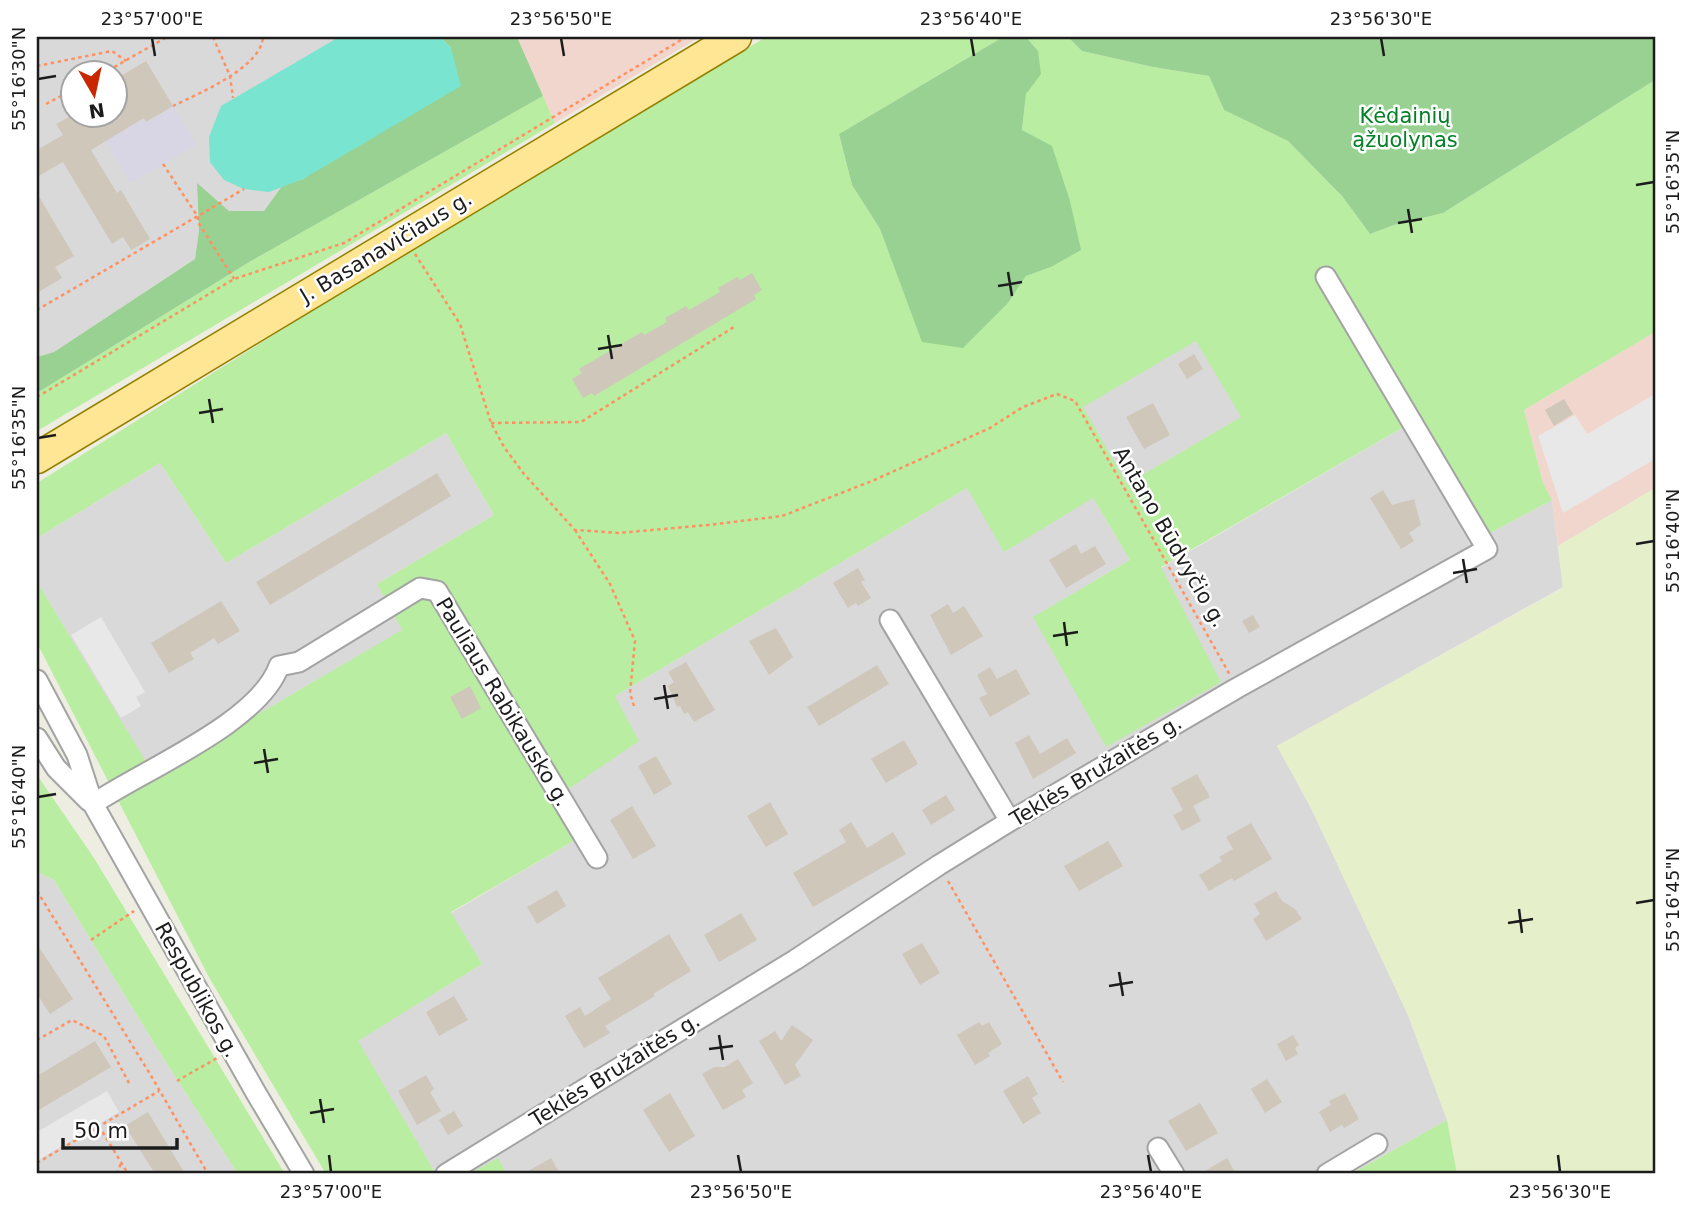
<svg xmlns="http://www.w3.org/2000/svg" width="1692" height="1211" font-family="'DejaVu Sans',sans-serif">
<rect width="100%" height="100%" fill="#eeede1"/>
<path fill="#dad9d9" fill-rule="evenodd" d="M37 37H440L282 186 264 211H229L197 184 199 231 195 259 54 352 37 357ZM74 74H116V116H74Z
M1197 340 1242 417 1127 484 1082 407Z
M1421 417 1490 533 1552 500 1563 587 1277 746 1311 808 1408 1015 1447 1120 1351 1174H507L497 1159 469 1174H436L357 1041 482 964 451 913 577 839 563 792 615 696 967 488 1093 498 1130 560 1034 617 1161 568Z
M446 433 494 515 377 584 403 630 153 775 37 582V538L160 463 226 563Z
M37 872 54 880 167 1064 238 1174H37Z"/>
<path fill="#f1d6ce" d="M517 37H700L555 123Z
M1655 332V488L1558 546 1552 500 1543 483 1524 410Z"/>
<path fill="#e5efca" d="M1655 488V1174H1457L1447 1120 1408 1015 1311 808 1277 746 1563 588 1558 546Z"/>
<path fill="#b9eda2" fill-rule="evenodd" d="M766 37H1003L839 134 852 185 880 229 922 341 1008 303 1026 276 1051 267 1022 130 1026 94 1038 51 1026 37H1068L1082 51 1153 67 1209 76 1224 110 1288 141 1342 196 1370 234 1394 225 1443 213 1655 80V332L1524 410 1543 483 1552 500 1490 533 1421 417 1161 567 1221 682 1106 747 1033 617 1130 560 1093 498 1004 552 967 488 615 696 639 741 564 792 577 839 451 912 482 964 358 1041 436 1174H326L210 979 37 643V582L154 775 402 630 377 584 494 515 446 433 226 563 160 463 37 538V483L347 289ZM1196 341 1241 417 1127 484 1083 407Z
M543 96 555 123 37 431V393L251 261Z
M37 775 94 858 285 1174H238L167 1064 54 880 37 872Z
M1447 1120 1457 1174H1351Z
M498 1158 507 1174H469Z"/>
<path fill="#99d192" d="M440 37H517L543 96 251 261 37 393V357L54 352 195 259 199 231 197 183 229 211H264L282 186 303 179 451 48Z
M1003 37H1026L1038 51 1041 74 1026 94 1022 130 1052 146 1070 201 1081 250 1051 267 1026 276 1008 303 963 348 922 342 880 229 852 185 839 134Z
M1068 37H1655V80L1443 213 1394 225 1370 234 1342 196 1288 141 1224 110 1209 76 1153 67 1082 51Z"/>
<path fill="#79e4cf" d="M339 37H440L451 48 461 86 303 179 269 192 244 189 224 180 210 162 209 137 221 106Z"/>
<path fill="#e8e8e8" d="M1655 394V459L1563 513 1538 436 1575 415 1587 434Z
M101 617 145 692 136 697 141 706 121 718 71 635Z
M107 1091 119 1112 37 1161V1132Z"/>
<path fill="#d8d5e4" d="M173 106 196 145 130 183 106 141 144 118 147 122Z"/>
<path fill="#cec7ba" d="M146 61 173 106 146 122 144 118 91 150 117 193 121 190 150 239 131 250 123 237 112 244 63 162 37 177V150L63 135 56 124 71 116H116V79Z
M37 193 74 256 55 267 62 278 37 293Z
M752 273 762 290 754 295 756 299 594 396 592 393 583 398 572 379 582 373 579 369 642 332 644 335 667 322 665 318 686 306 689 310 720 292 718 288 737 277 740 280Z
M1194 354 1203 369 1187 379 1178 364Z
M1564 399 1573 414 1554 426 1545 410Z
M1153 403 1170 435 1144 449 1126 417Z
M437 473 451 496 270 605 256 582Z
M1383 490 1392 505 1414 499 1421 525 1409 533 1414 541 1401 549 1370 498Z
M1076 544 1081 554 1095 546 1106 564 1066 588 1049 560Z
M858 568 865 580 861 582 871 598 858 606 856 603 848 608 833 583Z
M221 601 240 631 218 644 214 638 190 653 194 659 169 673 151 643Z
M948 604 953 613 964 606 983 636 951 655 930 615Z
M1253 615 1260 627 1249 633 1242 621Z
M776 628 793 657 769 675 749 641Z
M686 662 715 710 694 722 688 712 684 714 680 706 677 707 668 686 674 682 668 672Z
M877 665 889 684 819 726 807 707Z
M990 667 997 679 1016 669 1030 694 990 717 979 698 987 694 977 675Z
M470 686 481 708 462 719 450 697Z
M1029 735 1040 754 1067 738 1076 753 1033 779 1015 743Z
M904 740 918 764 886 783 871 759Z
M656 756 672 784 654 795 638 766Z
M1197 774 1210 797 1193 806 1201 821 1182 831 1173 815 1183 810 1171 788Z
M946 795 955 810 931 825 922 810Z
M770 802 788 834 766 847 747 816Z
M632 806 656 846 633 859 610 820Z
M851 822 867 848 893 832 906 854 813 907 793 873 846 842 839 830Z
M1251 823 1272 859 1234 881 1232 878 1209 891 1199 875 1222 861 1219 857 1233 849 1226 837Z
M1108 841 1123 866 1079 891 1064 866Z
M557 890 566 906 537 924 527 907Z
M1276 891 1282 901 1295 909 1302 919 1266 941 1253 919 1260 914 1254 904Z
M741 913 757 940 719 962 704 935Z
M669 934 691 971 653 994 655 996 605 1026 610 1033 584 1048 565 1016 580 1007 585 1016 611 999 598 978Z
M922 943 940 973 920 985 902 954Z
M37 944 73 999 50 1014 37 994Z
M454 996 468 1020 439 1036 426 1012Z
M979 1022 982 1026 989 1022 1002 1044 988 1053 990 1056 975 1065 957 1035Z
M792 1025 813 1040 795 1065 801 1076 785 1085 759 1041 775 1031 781 1041Z
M1293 1035 1299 1045 1295 1048 1298 1054 1286 1061 1277 1044Z
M95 1041 111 1067 37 1111V1076Z
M738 1059 753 1083 742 1090 746 1097 723 1110 702 1074 714 1067H725Z
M426 1075 434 1089 430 1092 441 1111 417 1125 398 1091Z
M1028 1076 1038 1094 1032 1098 1041 1113 1023 1124 1003 1091Z
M1267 1079 1282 1102 1265 1113 1251 1089Z
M670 1093 695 1136 669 1152 643 1110Z
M1345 1093 1359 1119 1344 1128 1342 1125 1330 1132 1319 1112 1331 1105 1329 1101Z
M1200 1103 1218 1133 1186 1151 1168 1121Z
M454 1111 463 1126 448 1135 439 1120Z
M148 1112 185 1174H155L125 1126Z
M551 1158 560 1174H523Z
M1227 1158 1236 1174H1200Z"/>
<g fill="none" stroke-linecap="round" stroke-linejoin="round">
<g stroke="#a3a3a3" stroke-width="23">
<path id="street" d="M890 620 1010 821
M37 680 77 755 93 804 256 1093 304 1174
M37 738 56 768 89 801
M93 804C143 770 259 723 279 666L299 662 420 588 437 591 597 858
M1158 1148 1174 1174
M446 1174 795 960 939 865 1010 821 1237 688 1487 549 1326 277
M1327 1174 1377 1144"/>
</g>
<g stroke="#948000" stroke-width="33">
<path id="primary" d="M37 458 736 37"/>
</g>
<path stroke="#ff9061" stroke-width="2.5" stroke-dasharray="3.5 3.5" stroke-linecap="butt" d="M213 37 230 76 233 98
M37 66 112 51 126 61
M102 74 167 37
M46 104 74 89
M173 106C199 93 261 68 263 37
M163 164 198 217V222L234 279
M415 254 460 324 491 423 504 447 524 474 575 530 618 533 708 525 782 516 872 481 990 428 1023 407 1057 394 1075 401 1230 675
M37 310 244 189
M37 397 234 279 344 243 686 37
M491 423 581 422 734 327
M575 530 610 584 635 641 630 693 634 706
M948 881 1063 1082
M37 891 150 1074 208 1174
M91 940 134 911
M37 1040 72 1020 104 1036 130 1085
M177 1081 217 1058
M99 1126 128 1174
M37 1163 159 1091
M37 1166 42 1174
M117 1174 121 1163"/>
<use href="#street" stroke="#fff" stroke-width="19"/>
<use href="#primary" stroke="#ffe695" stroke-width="30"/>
</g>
<path fill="none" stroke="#1c1c1c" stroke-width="2.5" d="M152 38 155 56M561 38 564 56M971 38 974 56M1381 38 1384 56M38 79 56 76M1636 185 1654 182M1408 209 1412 233M1398 223 1422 219M1008 272 1012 296M998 286 1022 282M608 335 612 359M598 349 622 345M209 399 213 423M199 413 223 409M38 438 56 435M1636 544 1654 541M1463 559 1467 583M1453 573 1477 569M1064 622 1067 646M1053 636 1078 632M664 685 668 709M654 699 678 695M264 749 268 773M254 763 278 759M38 797 56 794M1636 903 1654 900M1519 909 1522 933M1508 923 1533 919M1119 972 1123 996M1109 986 1133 982M719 1035 723 1060M709 1049 733 1046M320 1099 324 1123M310 1113 334 1109M329 1155 331 1172M738 1155 741 1172M1148 1155 1151 1172M1558 1155 1560 1172"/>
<g text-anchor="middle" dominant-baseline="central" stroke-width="5" stroke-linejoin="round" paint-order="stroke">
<g font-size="21" fill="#048126" stroke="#fff">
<text x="1405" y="116">Kėdainių<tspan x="1405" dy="24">ąžuolynas</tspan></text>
</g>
<g font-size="21" fill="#1c1c1c" stroke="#fff">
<text transform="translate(386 247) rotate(-31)">J. Basanavičiaus g.</text>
<text transform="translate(1170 537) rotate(60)">Antano Būdvyčio g.</text>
<text transform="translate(503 702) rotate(59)">Pauliaus Rabikausko g.</text>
<text transform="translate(1096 771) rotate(-31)">Teklės Bružaitės g.</text>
<text transform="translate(197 990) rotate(61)">Respublikos g.</text>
<text transform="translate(615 1070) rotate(-32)">Teklės Bružaitės g.</text>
</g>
</g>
<rect width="1692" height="1211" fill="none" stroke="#ffffff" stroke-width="77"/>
<g transform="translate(94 94) rotate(171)"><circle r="33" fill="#ffffff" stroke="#a4a4a4" stroke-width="2"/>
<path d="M0-5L12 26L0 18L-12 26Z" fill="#c82700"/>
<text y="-10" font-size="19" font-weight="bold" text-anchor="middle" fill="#1c1c1c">N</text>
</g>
<path d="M63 1138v10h114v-10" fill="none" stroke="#1c1c1c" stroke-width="3.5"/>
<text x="74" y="1138" font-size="21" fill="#1c1c1c" stroke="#ffffff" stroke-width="5" paint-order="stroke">50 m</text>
<rect x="38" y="38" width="1616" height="1134" fill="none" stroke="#1c1c1c" stroke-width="2.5"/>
<g font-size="18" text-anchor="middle" fill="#1c1c1c">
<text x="152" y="25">23°57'00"E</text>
<text x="561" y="25">23°56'50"E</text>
<text x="971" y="25">23°56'40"E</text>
<text x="1381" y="25">23°56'30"E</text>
<text transform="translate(19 79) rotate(-90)" y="6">55°16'30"N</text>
<text transform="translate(1673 182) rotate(-90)" y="6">55°16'35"N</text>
<text transform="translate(19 438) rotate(-90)" y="6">55°16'35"N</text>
<text transform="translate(1673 541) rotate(-90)" y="6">55°16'40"N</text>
<text transform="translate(19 797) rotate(-90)" y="6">55°16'40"N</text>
<text transform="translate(1673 900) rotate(-90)" y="6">55°16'45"N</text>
<text x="331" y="1198">23°57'00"E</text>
<text x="741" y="1198">23°56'50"E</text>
<text x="1151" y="1198">23°56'40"E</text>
<text x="1560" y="1198">23°56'30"E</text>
</g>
</svg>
